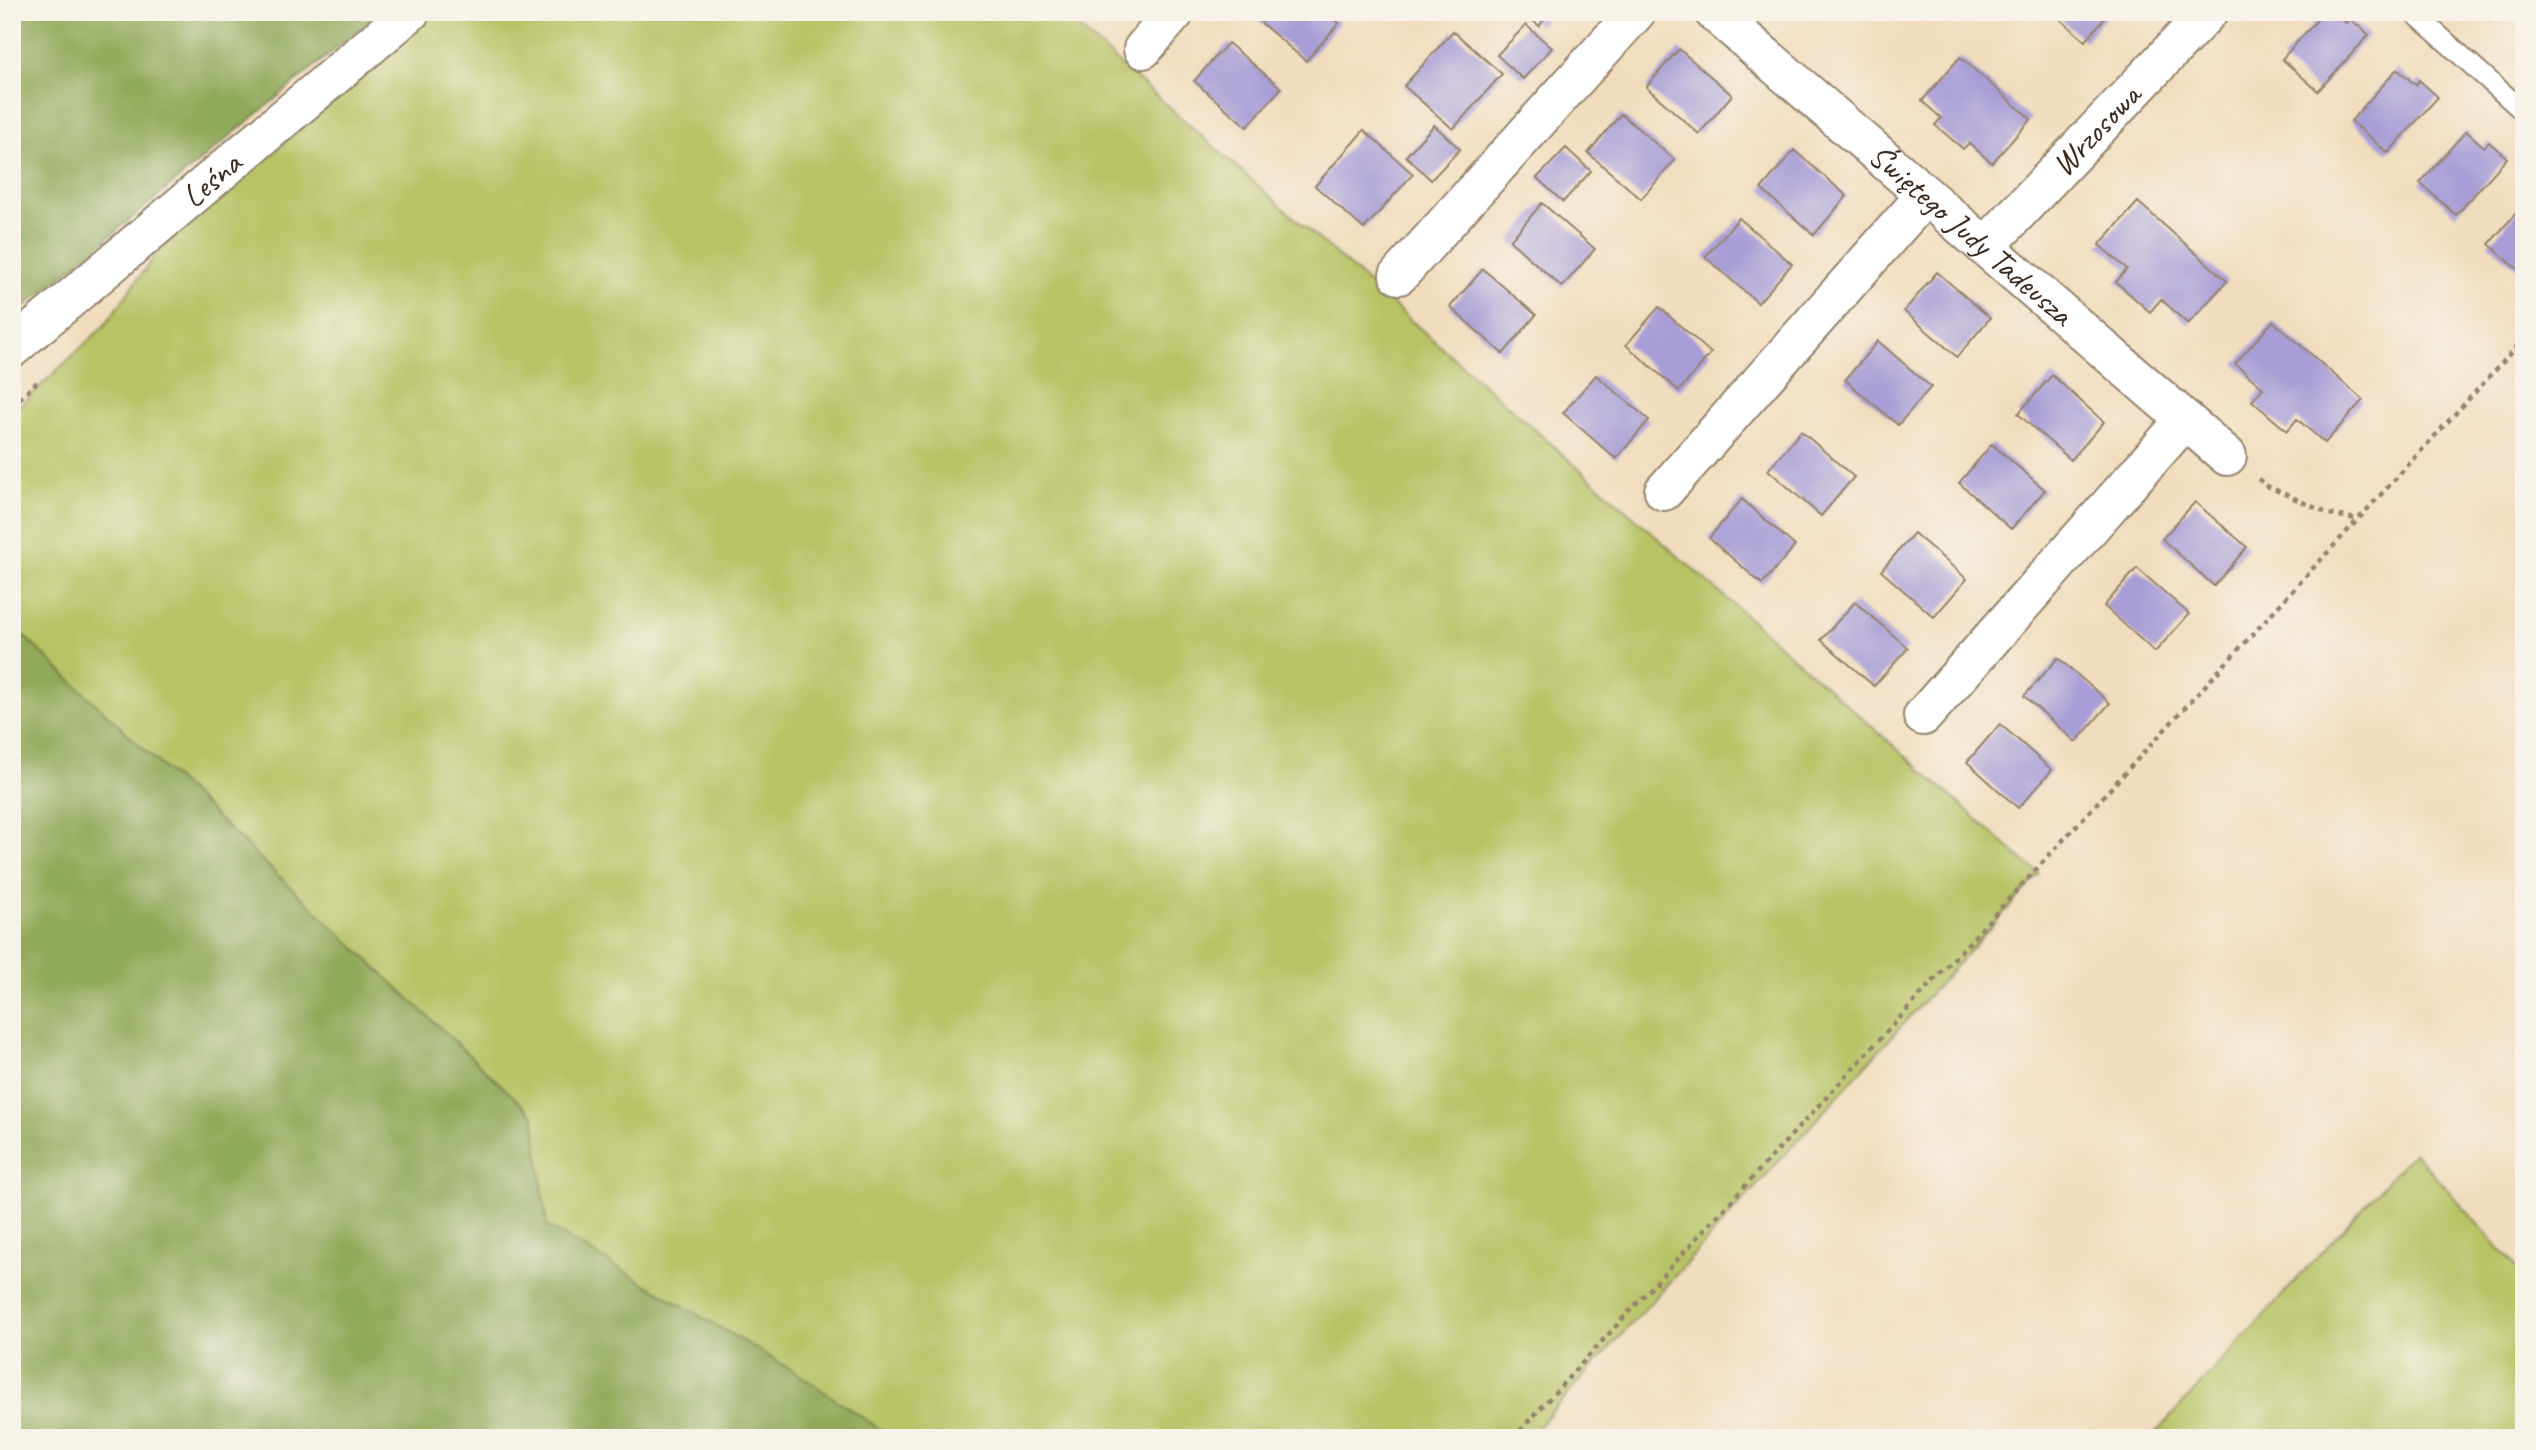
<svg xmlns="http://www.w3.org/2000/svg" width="2536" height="1450" font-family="Caveat,sans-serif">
<rect width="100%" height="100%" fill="#f7f3e8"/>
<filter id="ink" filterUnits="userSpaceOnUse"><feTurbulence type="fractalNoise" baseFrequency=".0143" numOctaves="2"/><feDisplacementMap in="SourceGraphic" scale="14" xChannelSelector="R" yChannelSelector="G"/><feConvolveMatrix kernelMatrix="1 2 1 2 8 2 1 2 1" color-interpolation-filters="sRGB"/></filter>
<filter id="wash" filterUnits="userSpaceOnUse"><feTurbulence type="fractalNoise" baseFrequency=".00686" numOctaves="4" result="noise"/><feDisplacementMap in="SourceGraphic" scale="28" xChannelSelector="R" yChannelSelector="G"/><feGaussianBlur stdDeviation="1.57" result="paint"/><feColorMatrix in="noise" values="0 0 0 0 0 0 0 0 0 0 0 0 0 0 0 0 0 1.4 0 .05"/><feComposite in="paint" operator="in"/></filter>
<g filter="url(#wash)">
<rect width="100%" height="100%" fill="#f1ddbd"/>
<path fill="#b7c365" stroke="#797642" stroke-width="2" d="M430 12H1061L2039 874 1528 1438H12V413L104 326 159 250 339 96Z
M2414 1152 2524 1276V1427L2513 1438H2151Z"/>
<path fill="#91a95a" stroke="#666a3c" stroke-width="2" d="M12 12H380L12 317Z
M12 625 534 1116 547 1226 792 1370 893 1438H830L824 1434 820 1438H12Z"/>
<g id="blocks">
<path fill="#a89dd6" d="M1256 12H1327L1339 23 1306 61 1253 16Z
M1523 12H1550L1539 26Z
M2052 12H2110L2085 41Z
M2324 12H2334L2346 23 2350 19 2369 35 2318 91 2282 59Z
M2481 12H2496L2490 20Z
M1526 25 1552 48 1523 79 1497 55Z
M1453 31 1502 74 1453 129 1404 86Z
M1228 43 1281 88 1247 127 1194 81Z
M1679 49 1732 95 1699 134 1646 87Z
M1960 57 2031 119 1992 163 1969 143 1963 149 1935 125 1941 118 1922 101Z
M2397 69 2416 85 2419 80 2438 97 2388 153 2351 121Z
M1621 114 1675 160 1641 199 1588 153Z
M1434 125 1460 149 1431 180 1406 156Z
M1364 130 1413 174 1364 229 1315 186Z
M2466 131 2484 147 2489 142 2507 158 2456 215 2420 183Z
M1566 148 1591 171 1563 202 1537 178Z
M1794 150 1847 196 1814 235 1761 189Z
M2138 202 2227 281 2188 324 2161 299 2150 312 2116 282 2127 269 2099 245Z
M1542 203 1595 249 1562 287 1510 241Z
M2524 204V275L2489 244Z
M1739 218 1792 264 1758 303 1705 257Z
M1483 269 1536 315 1503 354 1450 307Z
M1937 272 1990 318 1957 357 1904 311Z
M1659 307 1711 353 1679 391 1626 345Z
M2273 321 2363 400 2325 443 2297 419 2287 431 2252 401 2263 388 2235 364Z
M1878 341 1931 387 1898 425 1845 380Z
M1596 375 1649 420 1616 459 1563 413Z
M2052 375 2104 422 2071 460 2018 414Z
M1801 431 1854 477 1821 516 1768 470Z
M1992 444 2045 490 2011 529 1959 483Z
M1742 499 1795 546 1762 584 1709 538Z
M2195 502 2247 547 2214 586 2162 539Z
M1914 533 1967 579 1934 617 1881 571Z
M2137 568 2189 614 2155 652 2104 606Z
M1855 602 1908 648 1874 686 1821 640Z
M2058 658 2110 703 2076 742 2024 696Z
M2000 724 2052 770 2018 808 1967 762Z"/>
</g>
</g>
<g filter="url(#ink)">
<use href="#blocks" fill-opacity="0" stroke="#96846e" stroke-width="2"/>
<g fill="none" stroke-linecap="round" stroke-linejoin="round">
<g stroke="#96846e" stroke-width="23">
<path id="lane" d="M2413 12 2524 112"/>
</g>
<g stroke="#96846e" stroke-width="42">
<g id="street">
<path id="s1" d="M1714 12 2227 456"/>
<path d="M1143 49 1175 12"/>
<path id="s2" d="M1985 247 2208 12"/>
<path d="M1399 275 1636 12"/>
<path id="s3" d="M12 348 410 12"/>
<path d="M1664 491 1925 196"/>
<path d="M1923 716 2185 420"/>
</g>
</g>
<path stroke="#96846e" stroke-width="4.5" stroke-dasharray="5 5" stroke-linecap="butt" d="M449 20 457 12
M12 406 37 382
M2258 479 2267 486 2329 514 2356 519
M1513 1438 2524 339"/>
<use href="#lane" stroke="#fff" stroke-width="19"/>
<use href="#street" stroke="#fff" stroke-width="38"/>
</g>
</g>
<g text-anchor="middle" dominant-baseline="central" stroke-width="6" stroke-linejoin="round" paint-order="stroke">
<g font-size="33" fill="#3b2a1e" stroke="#f7f3e8">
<text stroke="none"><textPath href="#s2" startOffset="161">Wrzosowa</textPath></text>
<text stroke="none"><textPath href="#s3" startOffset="261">Leśna</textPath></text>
<text stroke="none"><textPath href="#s1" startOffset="340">Świętego Judy Tadeusza</textPath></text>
</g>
</g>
<rect width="2536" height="1450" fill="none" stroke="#f7f3e8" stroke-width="42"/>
</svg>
